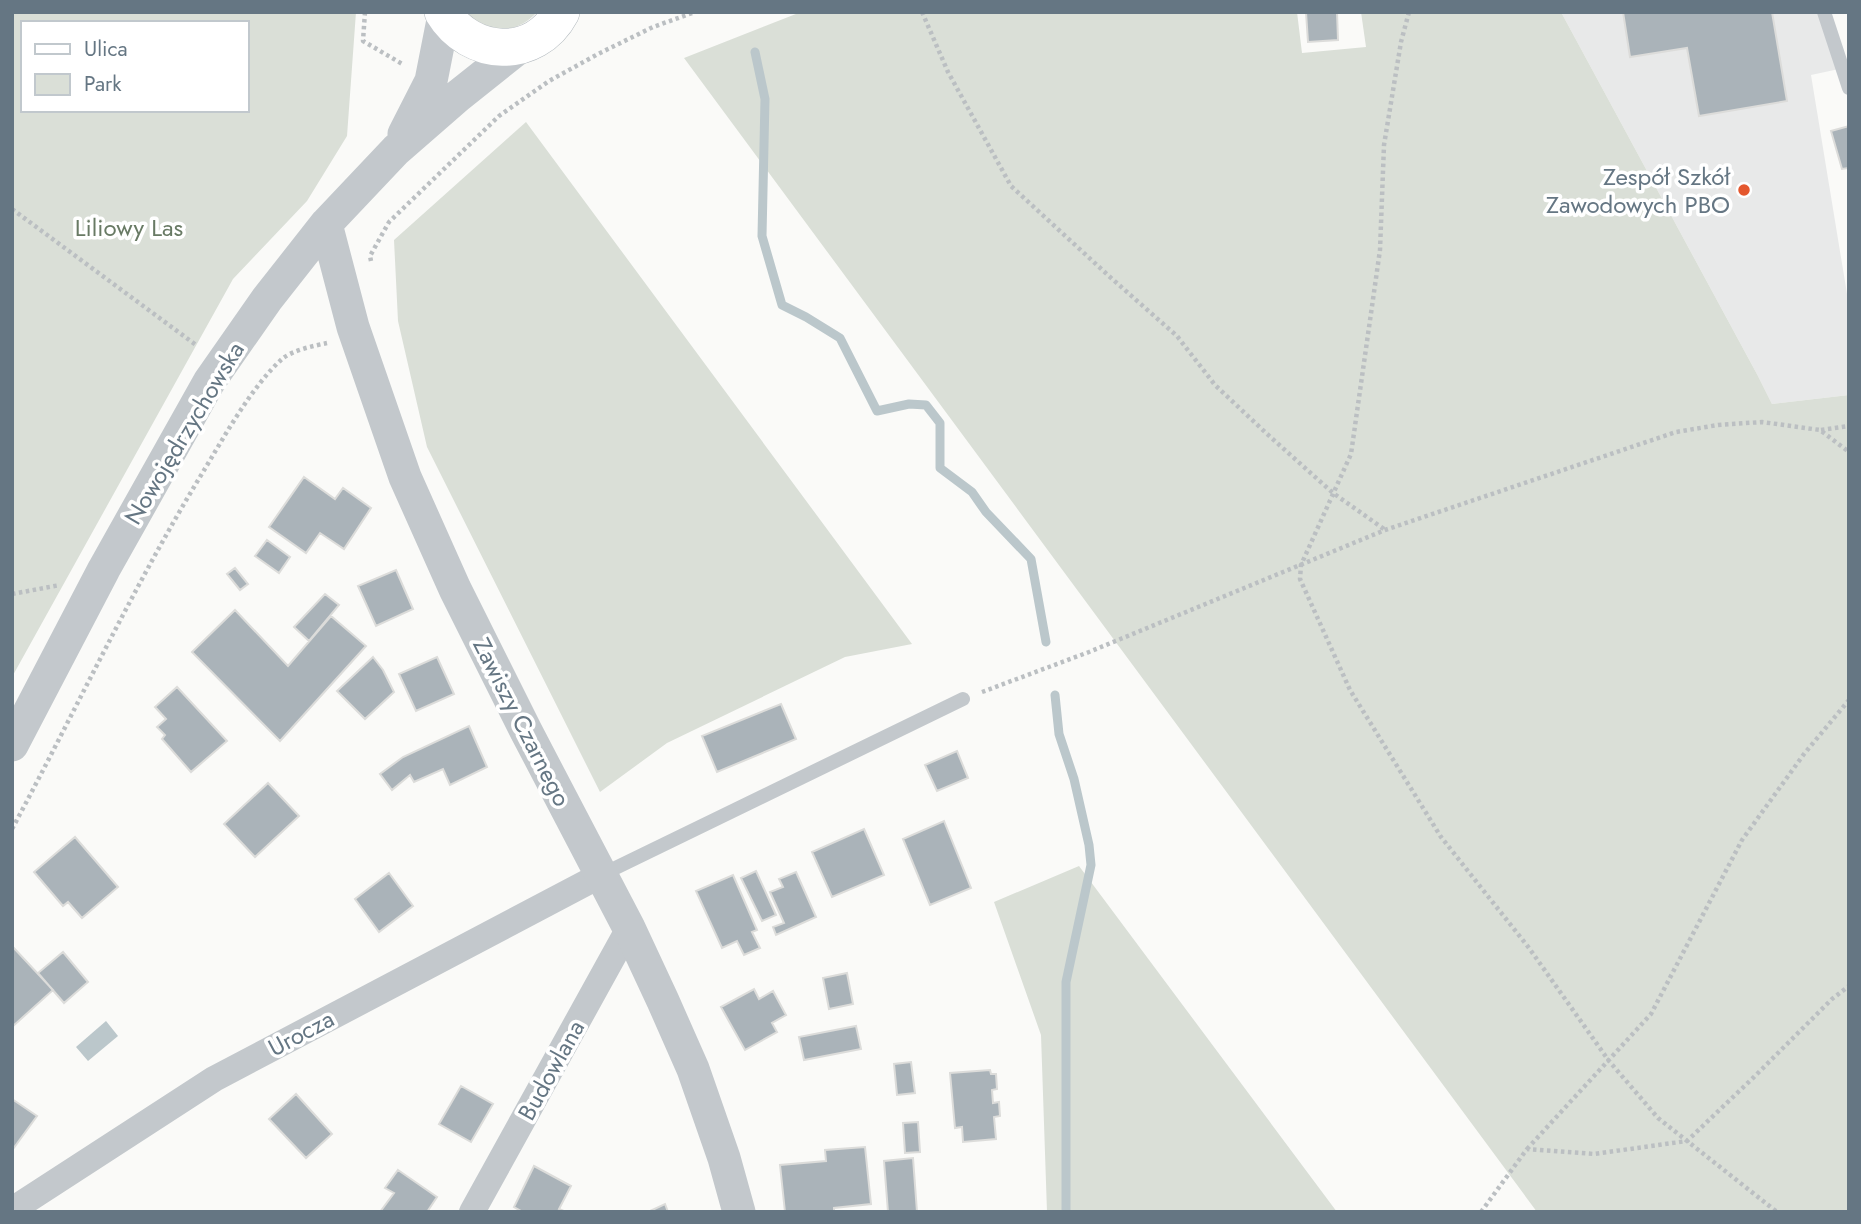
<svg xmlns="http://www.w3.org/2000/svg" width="1861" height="1224" font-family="Jost,sans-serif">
<rect width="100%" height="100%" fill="#fafaf8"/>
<path fill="#e8e9e9" d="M1561 12H1830L1839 69 1811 75 1849 306V395L1772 404 1758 376Z"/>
<path fill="#dadfd7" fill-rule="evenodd" d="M12 12H356L347 136 307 201 233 279 12 677ZM23 23H247V110H23Z
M464 12H537C515 37 486 31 464 12Z
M801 12H1297L1302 53 1366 47 1361 12H1561L1758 376 1772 404 1849 395V1212H1537L684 58Z
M526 122 912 644 845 657 667 743 600 792 427 447 398 321 394 240Z
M1079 866 1337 1212H1047L1041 1035 994 902Z"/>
<path fill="#bbc7cb" d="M106 1021 118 1036 88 1061 76 1047Z"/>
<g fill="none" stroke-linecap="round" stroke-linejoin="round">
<path stroke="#bbc7cb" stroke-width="9" d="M755 52 765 99 762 236 782 305 806 317 840 338 877 411 909 404 926 405 940 423V468L972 492 986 512 1031 559 1046 642
M1055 695 1059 734 1074 779 1089 845 1091 865 1066 982V1212"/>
</g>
<path fill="#aab3b9" stroke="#dcdcda" stroke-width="2" d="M1306 12H1337L1338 40 1308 42Z
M1623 12H1772L1787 101 1699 116 1687 48 1630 57Z
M1849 126V168L1842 169 1831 131Z
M304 477 335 499 343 488 371 508 344 549 320 533 306 553 269 527Z
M267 540 290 557 279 573 255 556Z
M235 568 248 584 240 590 227 574Z
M396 570 413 609 376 626 358 586Z
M325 594 339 605 309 641 294 627Z
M235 610 288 666 331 616 366 646 280 741 192 652Z
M373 657 383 670 394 692 365 719 337 691Z
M437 657 454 694 416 711 399 674Z
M177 687 227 741 191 772 162 739 165 735 157 727 166 719 155 707Z
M781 704 796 739 717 772 702 736Z
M469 726 487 767 450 785 443 769 414 782 410 775 392 790 380 774 403 757Z
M957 751 968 778 937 791 925 765Z
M268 783 299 816 255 857 224 824Z
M944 821 971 888 930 905 903 839Z
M864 829 884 875 832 897 812 852Z
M75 837 118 887 82 918 68 902 63 906 34 872Z
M756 871 776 915 762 921 741 878Z
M796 872 816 917 776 935 773 927 784 923 770 892 783 887 779 879Z
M389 873 413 906 379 932 355 899Z
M733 875 757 930 752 932 760 948 744 955 737 941 722 948 696 891Z
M12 946 53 990 12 1027Z
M63 952 88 982 64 1003 38 973Z
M847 973 853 1004 829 1009 823 978Z
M754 989 759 999 773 991 786 1015 772 1023 777 1032 745 1050 721 1007Z
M856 1026 861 1049 804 1060 799 1037Z
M911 1062 915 1093 897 1095 894 1064Z
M990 1070 991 1074H996L997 1089 992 1090 993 1103 999 1102 1000 1116 994 1117 996 1139 963 1142 962 1127 955 1128 950 1073Z
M461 1086 493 1104 471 1142 439 1124Z
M296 1094 332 1134 306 1158 269 1119Z
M12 1099 37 1116 13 1149H12Z
M918 1122 920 1152 905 1153 903 1123Z
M865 1147 871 1204 834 1208V1212H785L780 1165 826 1161 825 1150Z
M913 1158 917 1212H888L884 1161Z
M534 1166 571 1186 559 1209 566 1212H523L514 1207Z
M398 1170 437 1197 427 1212H380L394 1193 385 1188Z
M665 1204 668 1212H648Z"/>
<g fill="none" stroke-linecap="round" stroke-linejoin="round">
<g stroke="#b3babf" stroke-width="38">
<path id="secondary" d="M443 12C470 57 535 61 561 12"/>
</g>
<path stroke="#bbbfc2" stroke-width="4.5" stroke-dasharray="3.5 3.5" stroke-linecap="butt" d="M365 12 363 41 404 65
M922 12 948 72 1011 186 1110 277 1177 336 1215 385 1266 433 1333 493 1384 529
M1409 12 1401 42 1384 145 1380 250 1351 454 1301 565 1300 579 1350 690 1441 837 1529 948 1609 1061 1658 1118 1777 1212
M12 209 196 345
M371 261 370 256 389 222 499 116 549 81 598 54 653 27 695 12
M1821 430 1849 426
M12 594 60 585
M982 692 1089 652 1385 530 1676 432 1718 425 1762 422 1820 430 1849 452
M12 829C76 710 133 587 203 472 224 437 252 386 282 359 293 350 313 346 327 343
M1527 1149 1651 1014 1742 840 1804 754 1849 700
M1481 1212 1527 1149 1594 1154 1687 1141 1754 1077 1832 999 1849 986"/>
<path stroke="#c3c8cc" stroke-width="14" d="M1824 12 1849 88
M601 875 963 699"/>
<path stroke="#c3c8cc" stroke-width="26" d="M12 1210 214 1079 601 875
M472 1212 629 928"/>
<path stroke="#c3c8cc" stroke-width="33" d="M404 134 431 81 444 15
M326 224 353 327 405 477 455 589 526 731 629 928 663 1001 693 1069 724 1158 739 1212
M12 745 104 569 209 382 267 299 326 224 396 150 458 96 522 45"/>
<use href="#secondary" stroke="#fff" stroke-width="37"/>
</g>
<circle fill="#e4572e" stroke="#fff" stroke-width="2.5" cx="1744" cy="190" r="7"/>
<g text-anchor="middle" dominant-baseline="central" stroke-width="7" stroke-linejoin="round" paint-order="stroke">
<g font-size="24" fill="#657683" stroke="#fff" text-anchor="end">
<text x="1730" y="176">Zespół Szkół<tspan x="1730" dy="28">Zawodowych PBO</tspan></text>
</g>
<g font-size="24" fill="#687a64" stroke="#fff">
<text x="129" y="227">Liliowy Las</text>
</g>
<g font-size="24" fill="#657683" stroke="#fff">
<text transform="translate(184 433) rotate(-59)">Nowojędrzychowska</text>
<text transform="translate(522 722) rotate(63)">Zawiszy Czarnego</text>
<text transform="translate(301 1033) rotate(-28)">Urocza</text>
<text transform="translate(551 1070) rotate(-61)">Budowlana</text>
</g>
</g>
<rect width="1861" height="1224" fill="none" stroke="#657683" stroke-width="28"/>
<rect x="21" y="21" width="228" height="91" fill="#ffffff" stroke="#c1c8cd" stroke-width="2"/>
<rect x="35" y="44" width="35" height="10" fill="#ffffff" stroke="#c1c8cd" stroke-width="2"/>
<text x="84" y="56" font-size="21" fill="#657683">Ulica</text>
<rect x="35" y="74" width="35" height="21" fill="#dadfd7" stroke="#c1c8cd" stroke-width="2"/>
<text x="84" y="91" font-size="21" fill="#657683">Park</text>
</svg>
